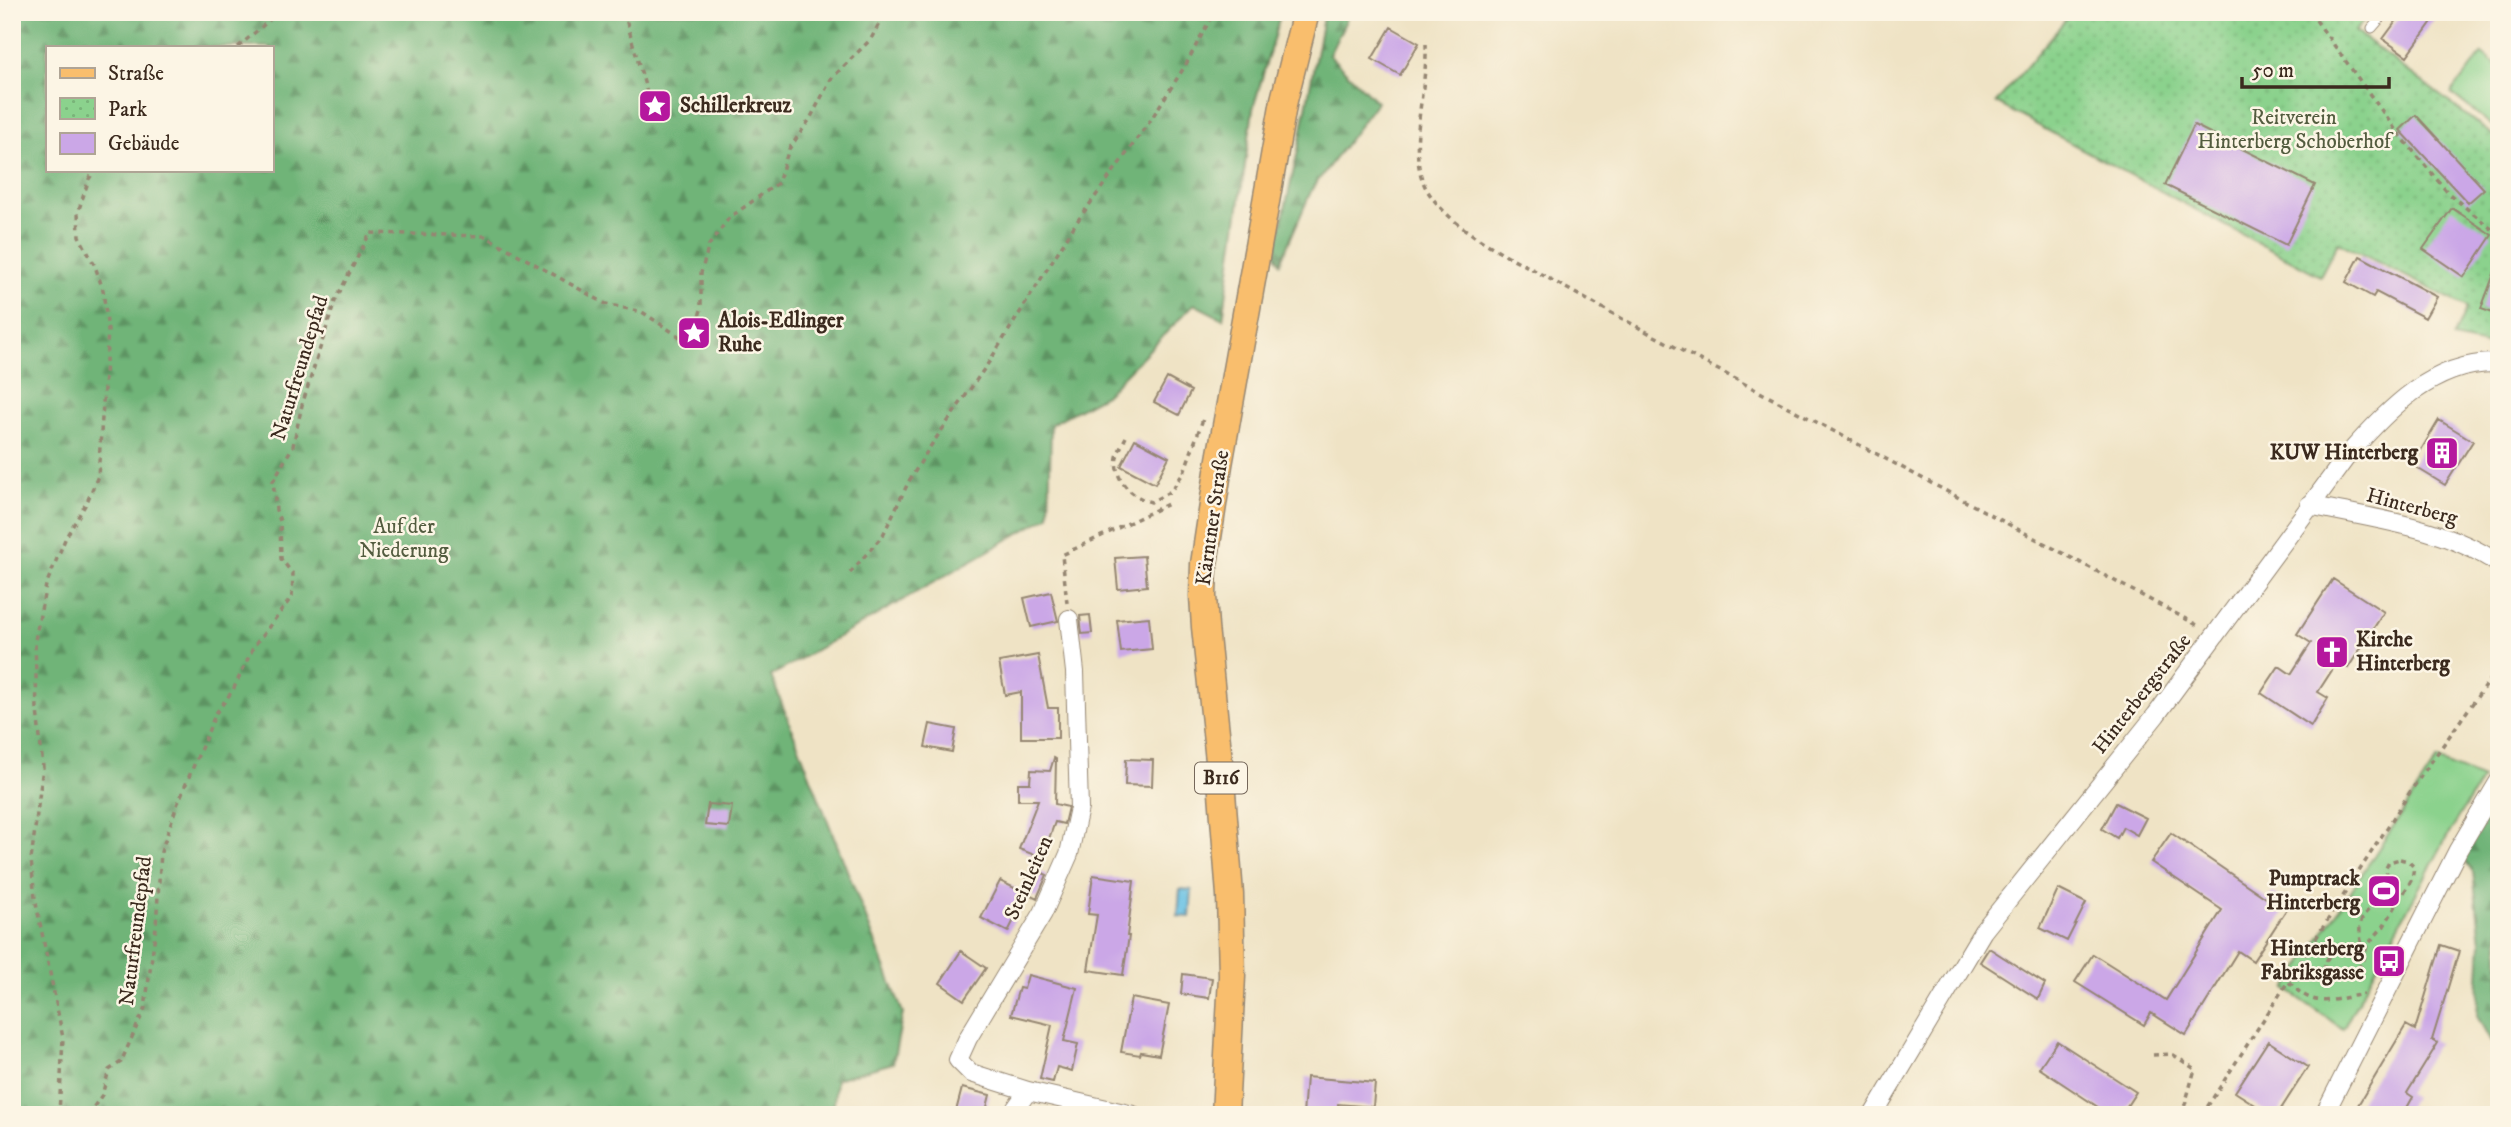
<svg xmlns="http://www.w3.org/2000/svg" width="2511" height="1127" font-family="'IM FELL DW Pica',serif">
<defs>
<pattern id="forest-firs" width="22" height="20" patternUnits="userSpaceOnUse" patternTransform="scale(1.75)"><rect width="22" height="20" fill="#70b478"/><path d="M5 1l3.5 6h-7zM16 11l3.5 6h-7z" fill="#5d9362"/></pattern>
<pattern id="park-dots" width="8" height="8" patternUnits="userSpaceOnUse" patternTransform="scale(1.75)"><rect width="8" height="8" fill="#8bd28d"/><path d="M2 2h.1M6 6h.1" fill="none" stroke="#79b479" stroke-width="1.8" stroke-linecap="round"/></pattern>
<pattern id="water-ripples" width="26" height="14" patternUnits="userSpaceOnUse" patternTransform="scale(1.75)"><rect width="26" height="14" fill="#68c1e5"/><path d="M2 4q2-2 4 0t4 0M15 11q2-2 4 0t4 0" fill="none" stroke="#579db9"/></pattern>
</defs>
<rect width="100%" height="100%" fill="#fcf5e5"/>
<filter id="ink" filterUnits="userSpaceOnUse"><feTurbulence type="fractalNoise" baseFrequency=".0143" numOctaves="2"/><feDisplacementMap in="SourceGraphic" scale="14" xChannelSelector="R" yChannelSelector="G"/><feConvolveMatrix kernelMatrix="1 2 1 2 8 2 1 2 1" color-interpolation-filters="sRGB"/></filter>
<filter id="wash" filterUnits="userSpaceOnUse"><feTurbulence type="fractalNoise" baseFrequency=".00686" numOctaves="4" result="noise"/><feDisplacementMap in="SourceGraphic" scale="28" xChannelSelector="R" yChannelSelector="G"/><feGaussianBlur stdDeviation="1.57" result="paint"/><feColorMatrix in="noise" values="0 0 0 0 0 0 0 0 0 0 0 0 0 0 0 0 0 1.4 0 .05"/><feComposite in="paint" operator="in"/></filter>
<g filter="url(#wash)">
<rect width="100%" height="100%" fill="#efe3c5"/>
<path fill="#8bd28d" stroke="#637e56" stroke-width="2" d="M2482 54 2499 67V131L2451 93Z
M2437 760 2482 779 2444 842 2343 1029 2286 989Z"/>
<path fill="url(#forest-firs)" stroke="#566f4b" stroke-width="2" fill-rule="evenodd" d="M12 12H1281L1253 109 1223 319 1194 304 1105 395 1051 424 1049 516 771 676 903 1013 893 1063 836 1079 833 1115H12ZM47 47H271V170H47Z
M1324 12H1350L1329 55 1377 102 1312 189 1280 263 1275 253 1298 151Z
M2499 781V1115H2493L2494 1047 2477 1016 2481 942 2473 872 2458 850Z"/>
<path fill="url(#park-dots)" stroke="#637e56" stroke-width="2" d="M2072 12H2372L2355 31 2499 140V348L2453 338 2467 307 2338 242 2320 276 1996 103Z"/>
<path fill="url(#water-ripples)" stroke="#527682" stroke-width="2" d="M1180 889 1192 890 1190 917 1178 916Z"/>
<g id="blocks">
<path fill="#cba7e7" d="M2403 12H2439L2407 56 2383 39Z
M1391 27 1419 43 1400 75 1372 59Z
M2416 115 2484 189 2468 203 2400 130Z
M2194 125 2315 185 2286 245 2165 185Z
M2452 208 2492 235 2464 277 2423 249Z
M2360 256 2437 297 2425 318 2376 292 2373 297 2346 282Z
M2497 266H2499V315L2481 309Z
M1167 378 1191 391 1179 415 1154 402Z
M2439 420 2473 441 2445 485 2412 465Z
M1135 439 1169 457 1155 484 1121 466Z
M1144 556 1147 586 1118 589 1115 558Z
M2333 579 2384 612 2348 668 2338 661 2318 692 2328 698 2311 726 2261 693 2279 666 2291 674 2311 643 2297 634Z
M1051 592 1058 621 1031 627 1024 598Z
M1090 615 1092 633 1082 634 1080 616Z
M1149 617 1152 649 1121 652 1117 620Z
M1038 655 1048 708H1058V738H1021V692L1005 695 999 662Z
M930 724 956 729 952 752 925 747Z
M1054 758 1056 759 1055 804 1068 807 1064 824 1055 822 1042 858 1019 849 1038 800H1018V783H1030L1031 770 1050 771Z
M1126 759 1153 760 1152 786 1125 785Z
M2116 803 2146 818 2137 835 2123 827 2117 838 2102 829Z
M708 804 732 806 729 827 705 825Z
M2171 833 2269 900 2273 893 2290 904 2253 961 2238 951 2186 1035 2151 1013 2144 1025 2075 982 2093 954 2166 1000 2222 910 2151 862Z
M1032 868 1047 875 1037 898 1021 890Z
M1093 875 1134 881 1127 936H1129L1123 975 1088 970 1097 915 1088 914Z
M1000 881 1027 894 1008 932 981 918Z
M2058 889 2086 903 2067 941 2040 928Z
M2441 945 2459 951 2432 1040 2438 1043 2407 1093 2413 1097 2403 1115H2352L2406 1025 2415 1030Z
M1989 948 2045 984 2038 999 1980 962Z
M961 951 986 968 964 1000 940 983Z
M1183 974 1212 978 1209 998 1181 994Z
M1028 975 1077 988 1064 1041 1078 1044 1072 1071 1057 1067 1053 1082 1040 1079 1052 1025 1011 1015 1019 988 1024 989Z
M1131 998 1169 1005 1159 1055 1141 1052 1140 1055 1121 1052Z
M2057 1041 2136 1092 2121 1115H2110L2039 1068Z
M2268 1041 2308 1067 2277 1115H2271L2235 1092Z
M1306 1077 1375 1083 1373 1107 1338 1104 1337 1115H1303Z
M962 1088 990 1095 985 1115H955Z"/>
</g>
</g>
<g filter="url(#ink)">
<use href="#blocks" fill-opacity="0" stroke="#958672" stroke-width="2"/>
<g fill="none" stroke-linecap="round" stroke-linejoin="round">
<g stroke="#958672" stroke-width="11">
<path id="service" d="M2372 28 2386 12"/>
</g>
<g stroke="#958672" stroke-width="20">
<path id="minor" d="M2309 505C2373 519 2443 526 2499 564
M1028 1091 1133 1115
M1011 1115 1028 1091 971 1073 958 1060 968 1038 1043 913 1069 854 1079 808 1075 672 1069 619
M1873 1115 1983 931 2156 715 2347 456C2386 411 2434 360 2499 363
M2324 1115 2458 850 2499 781"/>
</g>
<g stroke="#958672" stroke-width="29">
<path id="primary" d="M1225 1115 1232 976 1230 895 1221 780 1205 627 1203 596 1204 564 1219 465 1272 168 1284 100 1306 12"/>
</g>
<path stroke="#958672" stroke-width="3.5" stroke-dasharray="5 5" stroke-linecap="butt" d="M624 12 649 100
M2310 12 2395 129 2448 193 2499 235
M1426 44C1428 87 1405 153 1427 190 1452 230 1502 252 1541 274 1590 302 1640 328 1690 355 1860 445 2029 535 2199 626
M238 47 279 12
M1126 437C1123 443 1119 450 1117 457 1113 479 1131 497 1151 502L1171 491 1184 472 1203 419
M850 573 883 535 909 481 930 447 989 362 1076 223 1148 124 1185 66 1214 12
M1067 603 1062 555 1170 503
M2400 859 2408 861 2414 867 2412 879 2384 926 2367 945 2363 963C2352 974 2338 981 2324 969 2330 943 2343 951 2361 941 2355 910 2374 909 2391 891V880L2385 870 2389 862Z
M2289 982C2315 1011 2332 999 2364 994
M2153 1055 2172 1054 2195 1069 2182 1115
M59 1115 63 1038 35 898 31 860 43 767 37 710 35 640 46 585 66 537 87 502 98 476 108 331 103 290 95 266 79 236 78 212 89 179 95 170
M88 1115 102 1095 109 1070 121 1062 145 1008 156 926 161 852 177 805 216 713 233 690 254 646 292 597 293 574 281 559 280 521 276 510 273 481 293 446 302 405 335 301 370 233 485 236 606 304 642 312 683 339 694 333 701 310V273L709 245 729 218 778 183 789 149 810 119 831 79 871 39 885 12
M2202 1115 2412 789 2499 666"/>
<use href="#service" stroke="#fff" stroke-width="9"/>
<use href="#minor" stroke="#fff" stroke-width="18"/>
<use href="#primary" stroke="#f9be6d" stroke-width="26"/>
</g>
</g>
<defs>
<g id="sight-square" transform="scale(1.75)"><rect x="-9" y="-9" width="18" height="18" rx="4" fill="#b5179e" stroke="#fcf5e5"/><path d="M0-6L1.8-2.2L6-1.7L2.9 1.2L3.7 5.4L0 3.3L-3.7 5.4L-2.9 1.2L-6-1.7L-1.8-2.2Z" fill="#fff"/></g>
<g id="building-square" transform="scale(1.75)"><rect x="-9" y="-9" width="18" height="18" rx="4" fill="#b5179e" stroke="#fcf5e5"/><path d="M-4-6H4V6H1V3H-1V6H-4ZM-2.5-4.3h1.7v1.8h-1.7ZM.8-4.3h1.7v1.8H.8ZM-2.5-1h1.7V.8h-1.7ZM.8-1h1.7V.8H.8Z" fill="#fff"/></g>
<g id="church-square" transform="scale(1.75)"><rect x="-9" y="-9" width="18" height="18" rx="4" fill="#b5179e" stroke="#fcf5e5"/><path d="M-1.2-6h2.4v3.5h3.3v2.4h-3.3V6h-2.4V-.1h-3.3v-2.4h3.3Z" fill="#fff"/></g>
<g id="stadium-square" transform="scale(1.75)"><rect x="-9" y="-9" width="18" height="18" rx="4" fill="#b5179e" stroke="#fcf5e5"/><path d="M0-5a6.5 5 0 1 0 0 10a6.5 5 0 1 0 0-10ZM-3.5-1.8h7v3.6h-7Z" fill="#fff"/></g>
<g id="bus-square" transform="scale(1.75)"><rect x="-9" y="-9" width="18" height="18" rx="4" fill="#b5179e" stroke="#fcf5e5"/><path d="M-5-6H5V4H4V6H2V4H-2V6H-4V4H-5ZM-3.5-4V0h7V-4ZM-3.5 1.2v1.5H-2V1.2ZM2 1.2v1.5H3.5V1.2Z" fill="#fff"/></g>
</defs>
<g fill-rule="evenodd">
<use href="#sight-square" x="655" y="106"/>
<use href="#sight-square" x="694" y="333"/>
<use href="#building-square" x="2442" y="453"/>
<use href="#church-square" x="2332" y="652"/>
<use href="#stadium-square" x="2384" y="891"/>
<use href="#bus-square" x="2389" y="961"/>
</g>
<g text-anchor="middle" dominant-baseline="central" stroke-width="5" stroke-linejoin="round" paint-order="stroke">
<rect fill="#fcf5e5" stroke="#75675a" stroke-width="2" x="1195" y="762.5" width="52" height="31" rx="5"/>
<g font-size="19" font-weight="bold" fill="#3b2a1e">
<text x="1221" y="778">B116</text>
</g>
<g font-size="21" font-weight="bold" fill="#3b2a1e" stroke="#fcf5e5" text-anchor="start">
<text x="680" y="106">Schillerkreuz</text>
<text x="718" y="321">Alois-Edlinger<tspan x="718" dy="24">Ruhe</tspan></text>
<text x="2418" y="453" text-anchor="end">KUW Hinterberg</text>
<text x="2356" y="640">Kirche<tspan x="2356" dy="24">Hinterberg</tspan></text>
<text x="2360" y="879" text-anchor="end">Pumptrack<tspan x="2360" dy="24">Hinterberg</tspan></text>
<text x="2364" y="949" text-anchor="end">Hinterberg<tspan x="2364" dy="24">Fabriksgasse</tspan></text>
</g>
<g font-size="21" fill="#535c3f" stroke="#fcf5e5">
<text x="2294" y="118">Reitverein<tspan x="2294" dy="24">Hinterberg Schoberhof</tspan></text>
<text x="404" y="527">Auf der<tspan x="404" dy="24">Niederung</tspan></text>
</g>
<g font-size="21" fill="#3b2a1e" stroke="#fcf5e5">
<text transform="translate(300 368) rotate(-73)">Naturfreundepfad</text>
<text transform="translate(2412 507) rotate(15)">Hinterberg</text>
<text transform="translate(1213 518) rotate(-82)">Kärntner Straße</text>
<text transform="translate(2142 694) rotate(-52)">Hinterbergstraße</text>
<text transform="translate(1029 878) rotate(-66)">Steinleiten</text>
<text transform="translate(136 931) rotate(-83)">Naturfreundepfad</text>
</g>
</g>
<rect width="2511" height="1127" fill="none" stroke="#fcf5e5" stroke-width="42"/>
<rect x="46" y="46" width="228" height="126" fill="#fcf5e5" stroke="#afa495" stroke-width="2"/>
<rect x="60" y="68" width="35" height="10" fill="#f9be6d" stroke="#afa495" stroke-width="2"/>
<text x="108" y="80" font-size="21" fill="#3b2a1e">Straße</text>
<rect x="60" y="98" width="35" height="21" fill="url(#park-dots)" stroke="#afa495" stroke-width="2"/>
<text x="108" y="116" font-size="21" fill="#3b2a1e">Park</text>
<rect x="60" y="133" width="35" height="21" fill="#cba7e7" stroke="#afa495" stroke-width="2"/>
<text x="108" y="150" font-size="21" fill="#3b2a1e">Gebäude</text>
<path d="M2242 77v10h147v-10" fill="none" stroke="#3b2a1e" stroke-width="3.5"/>
<text x="2252" y="77" font-size="21" fill="#3b2a1e" stroke="#fcf5e5" stroke-width="5" paint-order="stroke">50 m</text>
</svg>
